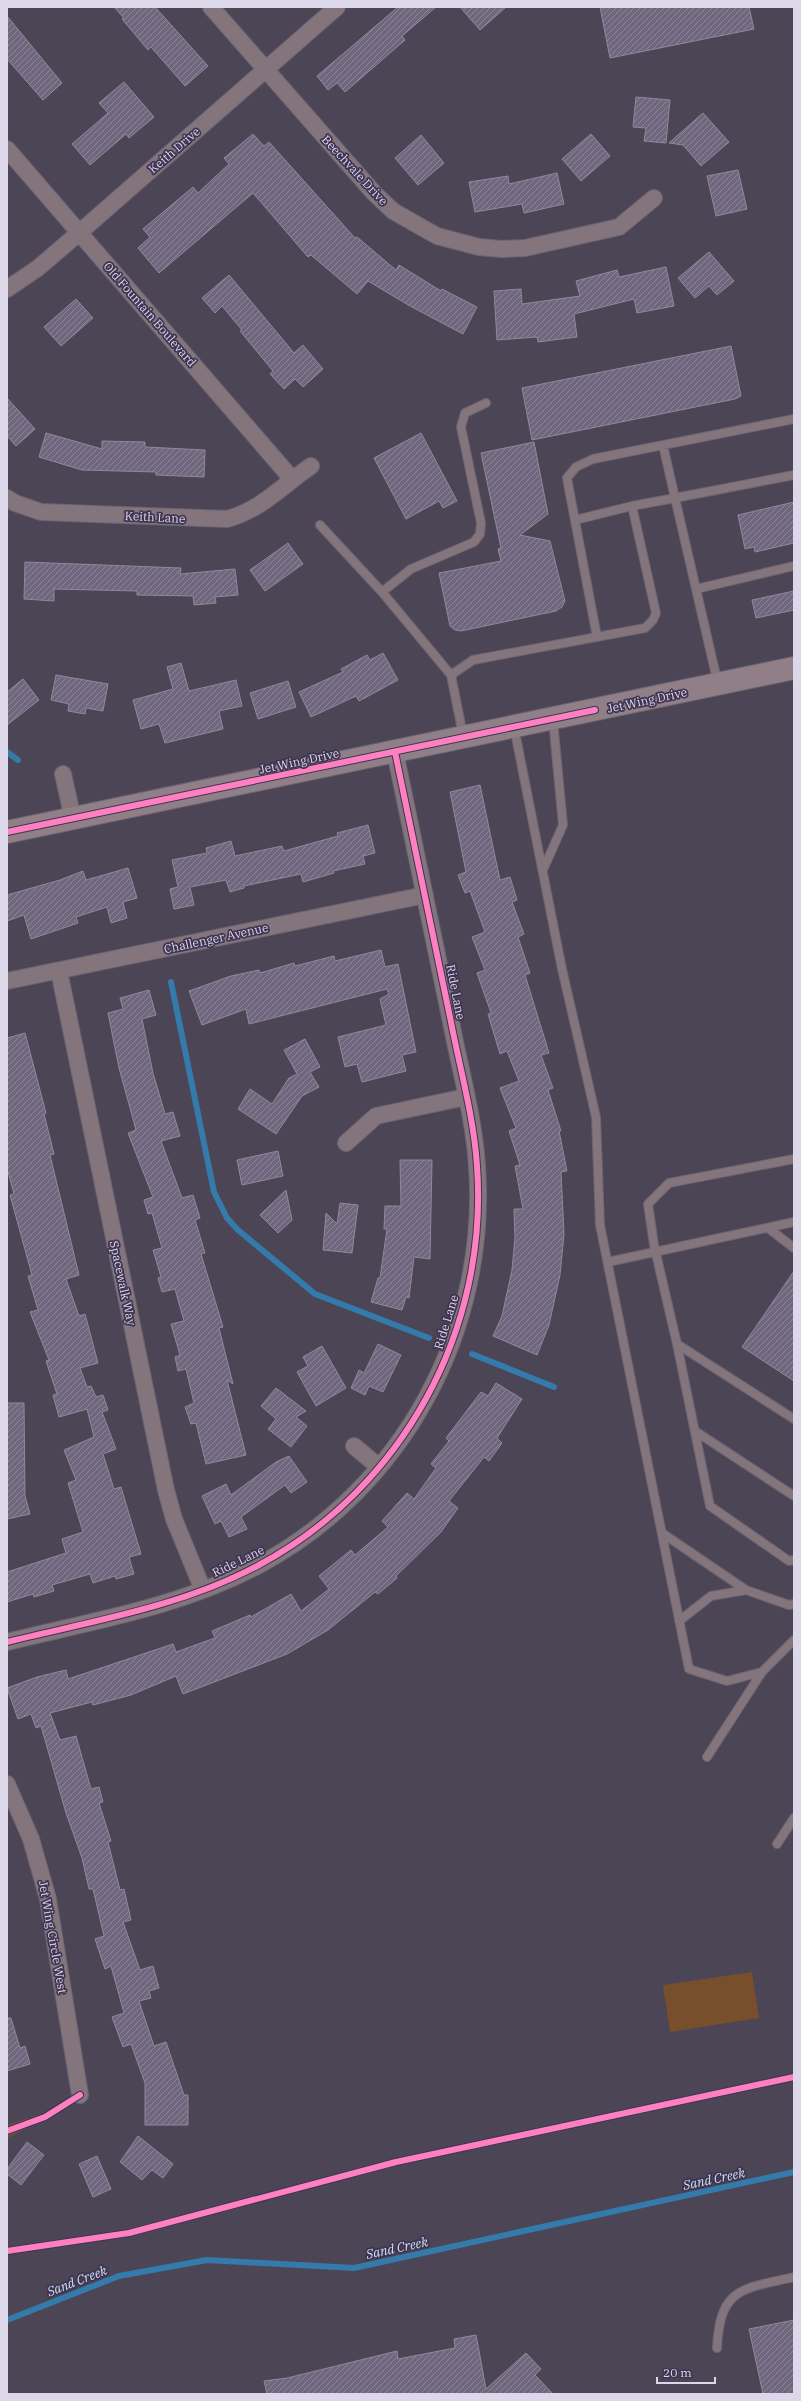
<svg xmlns="http://www.w3.org/2000/svg" width="801" height="2401" font-family="'IBM Plex Serif',serif">
<defs>
<pattern id="building-hatch" width="6" height="6" patternUnits="userSpaceOnUse"><rect width="6" height="6" fill="#70677f"/><path d="M-1 1l2-2M0 6l6-6M5 7l2-2" fill="none" stroke="#8b8397"/></pattern>
</defs>
<rect width="100%" height="100%" fill="#4b4556"/>
<path fill="#784f2d" d="M752 1972 759 2018 670 2032 663 1985Z
M45 2113 47 2118 7 2138V2125Z"/>
<g fill="none" stroke-linecap="round" stroke-linejoin="round">
<path stroke="#347bab" stroke-width="6" d="M7 752 18 760
M171 982 214 1192 227 1218 238 1230 315 1294 429 1338
M472 1354 554 1387
M7 2320 119 2276 207 2260 354 2268 794 2172"/>
</g>
<path fill="url(#building-hatch)" stroke="#8f8a99" d="M114 7H155L208 66 185 86 151 47 148 50 122 19 124 18Z
M398 7H436L402 36 405 40 345 92 337 83 328 90 317 76Z
M460 7H506L480 30Z
M600 7H749L754 29 610 58Z
M7 16 62 83 43 100 7 59Z
M124 82 154 117 129 138 126 134 90 165 72 144 108 113 99 103Z
M636 97 670 100 666 143 644 141 646 128 633 127Z
M703 113 729 142 701 166 683 145 669 143Z
M253 134 264 146 269 142 355 238 357 237 396 270 399 265 441 291 442 289 477 307 463 334 410 306 368 281 357 294 311 255 308 257 253 193 159 273 138 248 150 237 143 229 193 187 198 193 229 164 224 158Z
M591 134 610 156 581 181 562 159Z
M421 135 444 163 418 185 395 158Z
M738 170 747 209 716 216 707 176Z
M557 173 564 204 524 213 522 204 475 212 469 182 508 176 509 184Z
M709 252 734 281 717 295 709 286 695 298 678 278Z
M666 267 674 306 637 313 634 299 574 314 577 337 538 342 537 337 497 340 494 291 521 289 522 304 580 296 576 281 617 270 619 277Z
M229 275 294 353 303 345 323 369 303 387 295 379 284 389 270 374 273 371 240 331 242 330 222 306 215 313 202 298Z
M76 299 93 318 61 346 44 327Z
M731 346 741 396 735 399 532 440 522 388Z
M7 398 35 429 16 446 7 436Z
M46 433 102 449V441L145 442V447L205 450 204 477 156 475V472L82 470 39 457Z
M421 433 457 501 443 508 439 501 406 519 374 458Z
M534 442 548 514 520 535 550 541 565 601 562 607 556 611 461 631 455 630 450 626 439 573 501 561 498 549 501 548 481 453Z
M794 502V543L755 552 754 547 745 549 738 515Z
M288 543 303 564 265 591 250 570Z
M25 562 181 568 180 574 235 569 238 595 215 597 216 603 194 605 193 596 137 595V591L54 589V601L24 599Z
M794 591V610L756 618 752 600Z
M383 653 398 680 359 701 356 696 311 717 299 692 343 672 341 669 367 655 370 660Z
M181 663 189 691 236 680 242 706 219 711 223 729 165 743 159 724 141 729 133 700 173 689 167 667Z
M56 675 108 684 103 711 86 708 85 714 68 711 69 704 51 700Z
M23 679 39 700 7 725V692Z
M288 681 296 707 258 719 250 693Z
M480 785 500 880 510 877 517 900 512 902 524 934 518 937 530 973 525 975 549 1053 541 1055 553 1088 548 1090 561 1131H559L567 1171 561 1172 564 1234 560 1275 549 1325 537 1355 493 1336 502 1316 512 1270 515 1237 514 1209H523L515 1166 520 1165 509 1131 516 1128 500 1088 519 1081 507 1051 500 1054 488 1014 491 1013 477 973 485 970 472 937 485 932 470 891 465 893 458 875 466 872 450 792Z
M368 825 375 853 363 856 365 864 333 871 334 873 303 882 301 874 244 886V888L230 892 226 880 190 887 194 905 174 909 170 889 178 887 172 860 207 853 206 848 231 841 235 856 282 846 284 851 338 836 337 833Z
M128 868 137 898 123 902 127 918 111 923 107 907 76 917 78 923 31 939 24 915 7 921V895L60 880 83 871 86 880Z
M381 950 385 967 398 964 416 1052 402 1055 406 1071 362 1082 357 1064 345 1067 338 1037 386 1025 380 999 389 994 387 989 249 1024 246 1009 202 1025 189 991 231 976 259 970 260 973 294 963 295 966 334 956 335 961Z
M149 990 156 1015 142 1019 153 1073 165 1114 173 1112 180 1136 161 1141 182 1198 193 1195 200 1218 195 1220 205 1253 201 1254 223 1327 219 1328 233 1384 227 1380 246 1455 206 1464 196 1423 191 1424 185 1407 194 1403 186 1369 178 1371 175 1357 180 1355 171 1324 184 1321 175 1289 162 1292 158 1278 161 1277 153 1250 162 1248 152 1213 148 1214 144 1200 153 1197 128 1133 136 1130 119 1068 108 1013 123 1009 120 998Z
M25 1033 46 1113 44 1114 54 1154 50 1155 79 1275 66 1279 79 1316 85 1314 98 1363 80 1368 87 1387 91 1386 96 1397 103 1395 108 1410 102 1412 116 1449 103 1454 114 1489 121 1487 141 1554 129 1557 134 1574 116 1579 115 1576 93 1583 90 1574 52 1585 54 1591 34 1597 33 1594 7 1602V1572L66 1553 62 1539 83 1532 68 1483 76 1480 64 1450 94 1437 87 1409 59 1417 53 1395 57 1394 46 1361 49 1360 30 1312 38 1310 28 1276 32 1275 10 1195 14 1194 7 1168V1038Z
M305 1039 320 1067 310 1072 319 1087 302 1096 276 1134 238 1109 250 1089 272 1104 289 1078 297 1074 284 1050Z
M278 1151 283 1176 242 1185 237 1160Z
M400 1160H432L430 1259 414 1257 409 1298 406 1297 402 1310 371 1302 378 1278H380L387 1229H384L385 1206H401Z
M286 1190 292 1220 278 1233 260 1215Z
M340 1203 358 1205 352 1253 323 1250 326 1213 337 1224Z
M794 1271V1381L742 1347Z
M378 1344 401 1355 383 1392 369 1386 365 1395 351 1388 359 1370 364 1373Z
M322 1346 346 1388 316 1406 297 1372 308 1366 303 1357Z
M496 1383 522 1399 497 1438 502 1443 489 1461 484 1457 449 1501 458 1508 441 1532 396 1576 397 1578 378 1594 375 1592 328 1630 287 1654 183 1694 176 1676 131 1695 93 1705 92 1702 50 1713 60 1740 76 1736 91 1789 99 1787 103 1802 99 1803 111 1841 108 1842 120 1890 124 1889 131 1920 123 1922 140 1970 153 1966 159 1988 149 1991 151 1998 139 2001 154 2046 166 2042 184 2095H188V2125H145V2083L131 2044 123 2047 112 2017 124 2013 111 1966 105 1969 95 1939 104 1936 93 1889H89L82 1858 66 1813 41 1726 36 1728 31 1714 18 1719 7 1688 37 1677 66 1670 68 1679 173 1644 176 1652 215 1638 212 1631 250 1615 251 1617 291 1594 301 1611 329 1589 319 1576 351 1550 355 1555 388 1527 382 1521 407 1493 414 1499 436 1468 431 1464 449 1441 446 1438 481 1392 488 1396Z
M276 1388 306 1411 296 1417 307 1426 291 1447 268 1429 276 1419 261 1406Z
M7 1403H24L25 1496 30 1514 7 1519Z
M289 1456 307 1482 291 1493 285 1485 241 1517 247 1529 229 1537 221 1521 215 1524 202 1496 226 1484 231 1495 276 1462Z
M7 2018H11L20 2048 25 2046 30 2064 7 2071Z
M138 2136 173 2164 163 2178 152 2170 142 2180 120 2162Z
M27 2142 44 2155 21 2185 7 2174V2169Z
M97 2156 111 2189 93 2197 79 2164Z
M794 2320V2394H763L749 2329Z
M476 2335 486 2389 526 2353 541 2369 535 2375 553 2394H267L264 2381 287 2378 397 2351 398 2359 455 2348 454 2339Z"/>
<g fill="none" stroke-linecap="round" stroke-linejoin="round">
<g stroke="#696472" stroke-width="10">
<path id="service" d="M575 520 632 506
M320 525 382 592
M696 589 794 566
M597 637 567 478 576 467 593 459 794 419
M451 675 473 660 645 628 653 620 656 613 632 506 675 498 663 445
M718 684 675 498 794 475
M514 727 562 969 596 1117 600 1225 689 1669 727 1681 762 1672 794 1640
M463 735 451 675 382 592 411 569 474 542 480 534 481 523 461 427 465 413 486 403
M543 870 563 825 553 720
M794 1159 669 1183 648 1204 654 1245 677 1344 710 1506 789 1561 794 1560
M768 1228 794 1248
M608 1262 794 1222
M677 1344 794 1419
M695 1431 794 1496
M662 1533 746 1590 789 1605 794 1604
M679 1621 711 1596 746 1590
M707 1757 762 1672
M777 1844 794 1818
M717 2348C720 2287 742 2289 794 2277"/>
</g>
<g stroke="#696472" stroke-width="18">
<path id="minor" d="M211 7 374 193 393 211 437 236 479 247 501 249 525 248 619 227 654 198
M7 149 292 479
M7 289 38 268 80 232 337 7
M7 498 15 503 41 512 227 519C261 510 283 485 311 466
M63 774 73 819
M59 971 166 1490 174 1519 203 1590
M7 981 425 895
M346 1143 376 1116 466 1097
M354 1446 379 1467
M7 1642C92 1621 181 1607 259 1565 403 1488 489 1329 477 1166 474 1118 460 1069 451 1022 432 932 414 842 395 752
M7 1784 31 1839 48 1899 80 2095"/>
</g>
<g stroke="#696472" stroke-width="24">
<path id="secondary" d="M7 832 794 668"/>
</g>
<use href="#service" stroke="#83757b" stroke-width="8"/>
<use href="#minor" stroke="#83757b" stroke-width="16"/>
<use href="#secondary" stroke="#907f86" stroke-width="22"/>
<g stroke="#3f3452" stroke-width="8">
<path id="cycleway" d="M7 832 595 710
M7 1642C92 1621 181 1607 259 1565 403 1488 489 1329 477 1166 474 1118 460 1069 451 1022 432 932 414 842 395 752
M7 2131 45 2117 80 2095
M7 2251 129 2233 396 2162 794 2077"/>
</g>
<use href="#cycleway" stroke="#ff80c0" stroke-width="6"/>
</g>
<g text-anchor="middle" dominant-baseline="central" stroke-width="3.5" stroke-linejoin="round" paint-order="stroke">
<g font-size="12" fill="#ddd7ea" stroke="#3f3452">
<text transform="translate(174 150) rotate(-41)">Keith Drive</text>
<text transform="translate(355 170) rotate(47)">Beechvale Drive</text>
<text transform="translate(150 314) rotate(49)">Old Fountain Boulevard</text>
<text transform="translate(155 517) rotate(3)">Keith Lane</text>
<text transform="translate(647 700) rotate(-12)">Jet Wing Drive</text>
<text transform="translate(299 761) rotate(-12)">Jet Wing Drive</text>
<text transform="translate(216 938) rotate(-12)">Challenger Avenue</text>
<text transform="translate(456 992) rotate(79)">Ride Lane</text>
<text transform="translate(123 1283) rotate(78)">Spacewalk Way</text>
<text transform="translate(446 1322) rotate(-73)">Ride Lane</text>
<text transform="translate(238 1561) rotate(-26)">Ride Lane</text>
<text transform="translate(53 1937) rotate(80)">Jet Wing Circle West</text>
</g>
<g font-size="13" font-style="italic" fill="#cbe1f2" stroke="#3f3452">
<text transform="translate(714 2179) rotate(-12)">Sand Creek</text>
<text transform="translate(397 2248) rotate(-12)">Sand Creek</text>
<text transform="translate(77 2281) rotate(-21)">Sand Creek</text>
</g>
</g>
<rect width="801" height="2401" fill="none" stroke="#ddd7ea" stroke-width="16"/>
<path d="M657 2377v6h58v-6" fill="none" stroke="#ddd7ea" stroke-width="2"/>
<text x="663" y="2377" font-size="12" fill="#ddd7ea" stroke="#3f3452" stroke-width="3" paint-order="stroke">20 m</text>
</svg>
